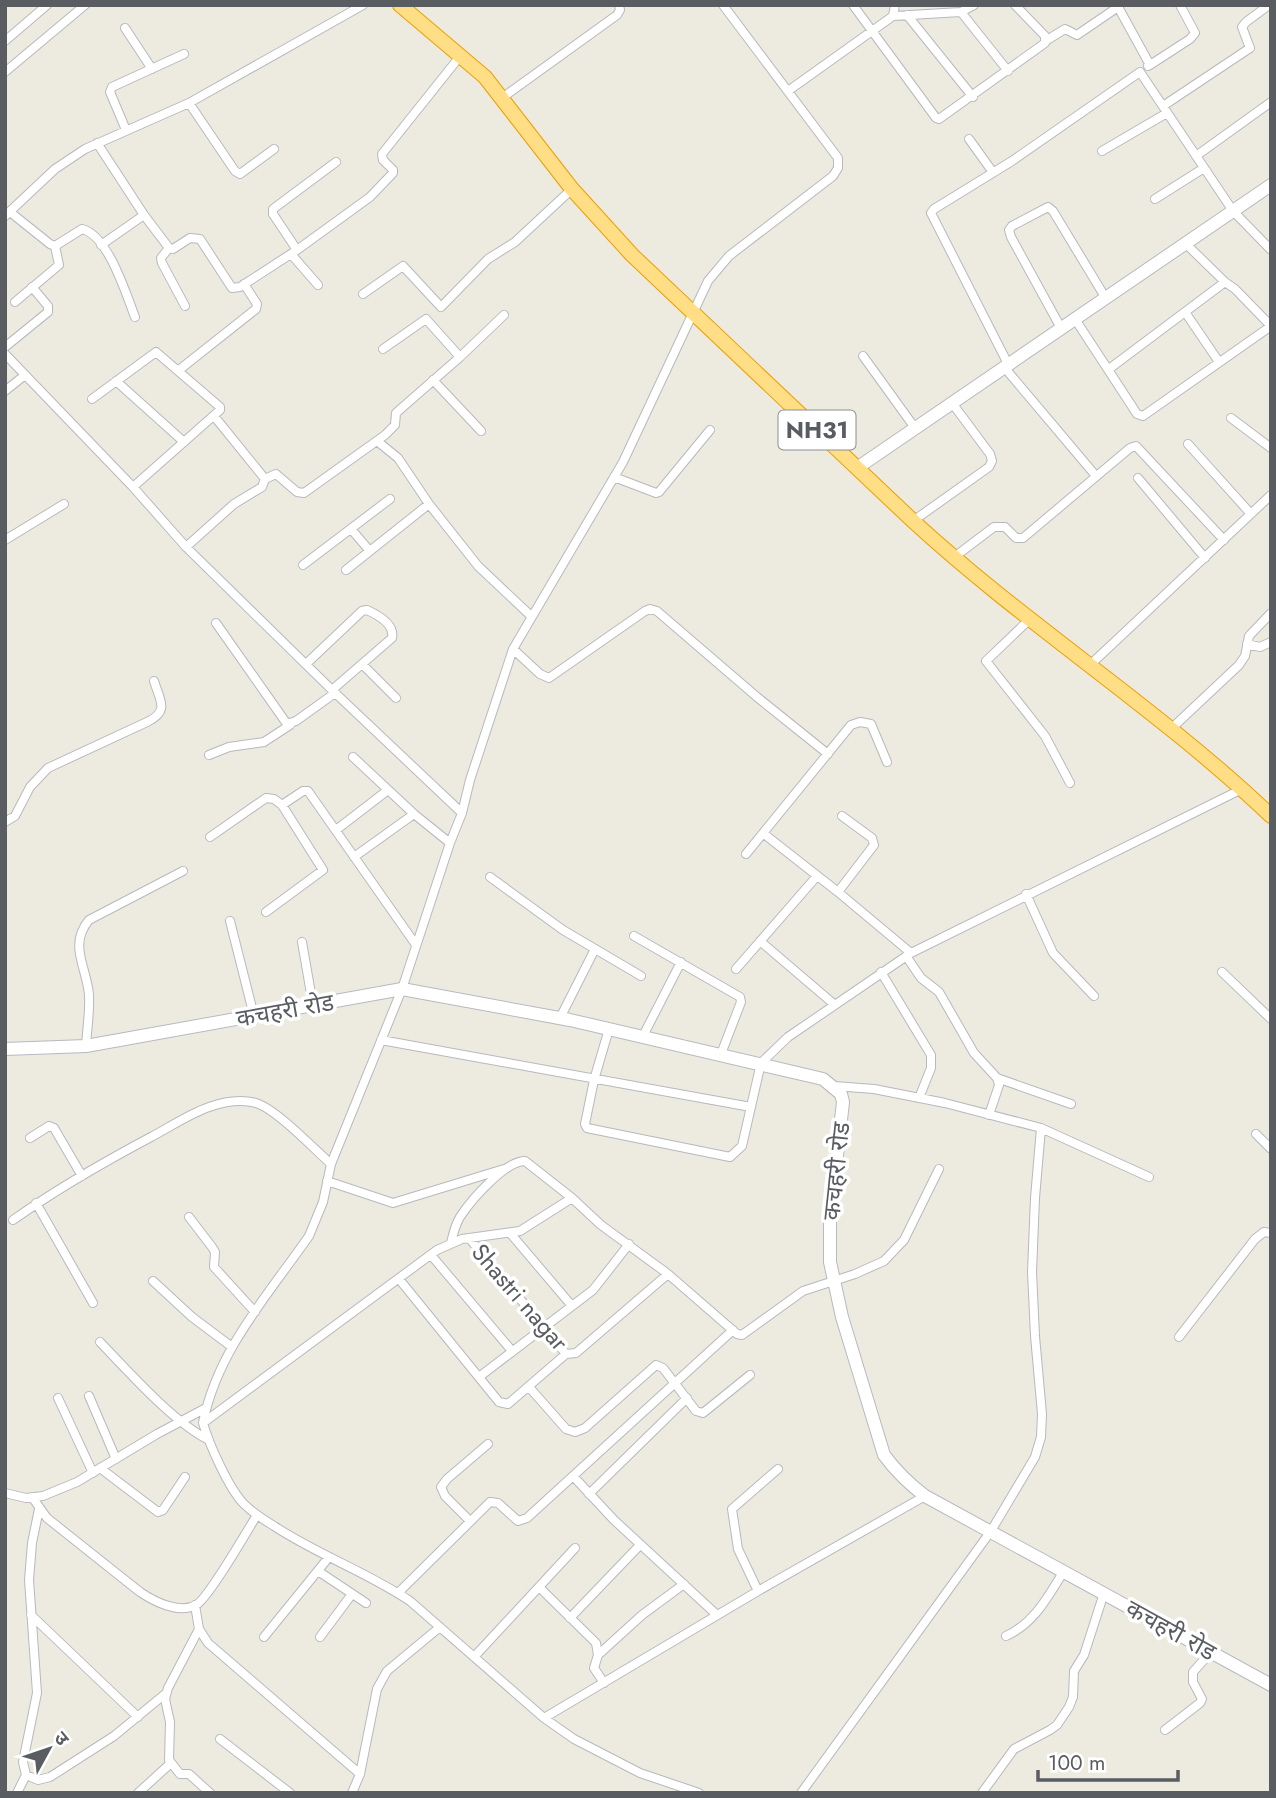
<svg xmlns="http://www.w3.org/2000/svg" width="1276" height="1798" font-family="Jost,'Noto Sans Devanagari',sans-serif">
<rect width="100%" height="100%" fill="#edeae0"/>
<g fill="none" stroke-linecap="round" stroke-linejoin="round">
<g stroke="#b6b9be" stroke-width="10">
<path id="street" d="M853 5 936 118 939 119 1045 43V36L1015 5
M1117 5 1150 65 1148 66
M961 12 1008 71
M907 15 973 97
M893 16 895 5
M125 28 152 69
M1047 40 1065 29 1077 35 1118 7
M5 41 47 5
M1150 65 1190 39 1195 33 1180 5
M5 72 85 5
M788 91 893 16 961 12 974 5
M502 98 617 15 620 10 619 5
M189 103 235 171 240 174 274 149
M1163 106 1250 48 1242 27 1246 22 1269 5
M126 130 110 92 112 87 184 54
M969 139 992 171
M97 143 144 215 169 248 173 249 190 238 200 239 232 288 240 287 297 250 273 214V209L336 162
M1102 151 1167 113
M1196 156 1271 102
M1155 199 1204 168
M10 212 50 244 55 246 82 229C108 235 126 294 135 317
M5 216 55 169 85 149 189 103 363 5
M1185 243 1225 282
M101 245 144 215
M169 248 161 258 162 263 185 306
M297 250 370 197 393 173V170L383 160 382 154 461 55
M291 254 318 285
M363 294 403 266 441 307 488 259 515 242 572 189
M15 302 59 265 55 246
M1185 312 1219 362
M1075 319 1137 414 1143 416 1271 326
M1061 328 1011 237 1009 230 1012 226 1048 207 1053 211 1105 297
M5 347 48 312V306L32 287
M5 354 133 487 186 547 332 690 462 813
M863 356 915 428
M460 357 504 315
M1008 364 931 213 934 209 1012 161 1140 72 1233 211 1271 250
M1004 367 1096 476
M1109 369 1225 282 1235 289 1271 326
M179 370 256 309 257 304 244 284
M433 380 481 431
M116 381 184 442
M5 391 25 375
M92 399 156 352 220 407V410L133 487
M214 416 265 479 276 474 297 492 304 493 385 435 395 425 396 413 460 357 426 319 383 349
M1231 418 1271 448
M377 441 398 458 429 504
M1188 444 1251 514
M614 477 656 493 659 492 710 430
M1138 478 1205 558
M913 521 989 467 992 461 990 454 952 403
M351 529 369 550
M5 540 64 504
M186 547 234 504 262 487 265 479
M953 558 994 527H1005L1016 538H1023L1130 448 1136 446 1224 540
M303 565 390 499
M346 570 429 504 478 566 531 616
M1031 618 986 661 1045 736 1070 783
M216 623 287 724 296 721 335 693
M1247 644 1260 647 1271 642
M513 649 540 674 549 678 645 611 650 609 657 611 757 697 828 754
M306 664 362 611 367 610C378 615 395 624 392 638L332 690
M362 664 396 698
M1090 665 1271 495
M1172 728 1239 665 1245 656 1249 636 1271 613
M209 755 229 747 264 742 290 725
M353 757 414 814 450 843
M282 805 303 791H308L416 945
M5 822 15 816 30 787 48 768 147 722C170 711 160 701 154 681
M336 830 388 790
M764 834 838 892 911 953
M210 837 266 798 274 799 282 805 323 870 266 912
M746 854 851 725 860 722 871 724 887 762
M354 857 414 814
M490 877 563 930 641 976
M838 892 874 845 872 838 842 816
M1026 894 1053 953 1094 996
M230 921 254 1016
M634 936 740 997 741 1002 721 1054
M760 941 835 1005
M302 942 313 1005
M906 956 921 978 939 992 974 1053 997 1078 999 1085 989 1115
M736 969 817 876
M881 972 931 1055V1068L919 1098
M1222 972 1271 1019
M560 1018 595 949
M609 1029 594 1080 585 1124 587 1128 730 1157 742 1146 761 1063 788 1037 911 953 1242 789
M643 1036 681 962
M381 1040 751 1107
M86 1046C87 1029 90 1011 89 995 87 968 68 945 89 920L183 871
M997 1078 1071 1104
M834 1086 874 1089 945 1103 1041 1128 1149 1177
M1256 1134 1271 1149
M30 1138 49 1126 54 1128 82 1176
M327 1181 393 1203 504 1169
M36 1203 93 1303
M189 1217 212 1247 215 1252 214 1267 255 1312
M13 1220C57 1189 104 1162 151 1137 170 1127 189 1114 209 1107 223 1102 241 1099 256 1103 276 1109 313 1148 331 1164
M510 1233 572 1306
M469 1238 566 1354 576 1353 668 1274
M451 1243C453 1234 455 1225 460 1217 471 1200 505 1161 525 1161L572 1198 601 1225 668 1274 737 1334 742 1335 803 1291 855 1274 884 1261 904 1240 939 1169
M431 1255 512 1351
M399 1279 499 1402 508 1404 566 1354
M153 1281 192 1317 232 1347
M1179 1337 1255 1239 1264 1232 1271 1233
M100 1342C128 1371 174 1423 209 1440
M479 1377 593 1290 629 1244
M529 1387 566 1429 575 1432 585 1428 656 1365 663 1368 696 1411 703 1413 750 1375
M89 1396 116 1459
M58 1398 93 1473
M203 1423 437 1250 462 1239 520 1231 572 1198
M100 1468 158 1512 163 1510 185 1477
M573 1476 614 1520 717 1615
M5 1493 26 1498 43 1496 77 1482 157 1434 206 1408
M589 1494 687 1398
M32 1497 47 1518 140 1592C155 1602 179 1614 196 1605 208 1599 247 1531 257 1515
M39 1509 32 1543 29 1580 37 1693 23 1762 26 1775 38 1780 50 1777 114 1736 165 1694
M470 1521 445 1496 441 1487 447 1479 488 1444
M318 1571 366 1603
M539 1587 596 1643 598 1655 594 1668 604 1683
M758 1591 738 1549 732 1509 778 1469
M398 1593 490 1502 498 1503 518 1521 527 1518 733 1330
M195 1605 199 1629 208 1643 360 1774
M31 1615 138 1717
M570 1618 640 1545
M199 1629 168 1688 165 1699 170 1722 169 1760 180 1774H189L210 1793
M1006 1636C1035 1623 1048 1596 1064 1571
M264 1637 329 1557
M320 1637 352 1594
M598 1655 642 1615 684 1584
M474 1657 575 1548
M544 1718 758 1591 925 1496
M1165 1730 1200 1703 1202 1699 1193 1682V1672L1211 1652
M220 1739 290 1793
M17 1793 26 1775
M138 1793 171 1763
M352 1793 360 1774 377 1689 387 1671 440 1627
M699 1793 640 1773 574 1739 544 1718 410 1601C367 1572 318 1555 274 1526 264 1520 253 1513 244 1504 229 1489 209 1444 203 1423 217 1351 268 1295 309 1236L323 1202 331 1164 402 989 450 843 462 813 470 780 513 649 623 462 708 281 729 256 833 176 838 168V158L723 5
M801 1793 991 1531 1035 1457 1041 1437 1042 1414 1035 1336 1032 1272 1035 1198 1041 1128
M982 1793 1014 1749 1050 1730 1057 1725 1069 1707 1073 1697 1074 1671 1084 1655 1104 1593"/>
</g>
<g stroke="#b6bac0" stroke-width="14">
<path id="secondary" d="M857 468 1271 185
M5 1049 86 1046 402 989 570 1020 823 1079 841 1094 843 1102 830 1218V1262L842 1317 884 1455C896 1471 909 1484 925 1496L1271 1685"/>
</g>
<g stroke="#ed9f00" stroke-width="16">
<path id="highway" d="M400 5 485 77 572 189 632 255 913 521C1027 626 1159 709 1271 816"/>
</g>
<use href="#street" stroke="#fff" stroke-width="8"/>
<use href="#secondary" stroke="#fff" stroke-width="12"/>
<use href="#highway" stroke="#ffde85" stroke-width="14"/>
</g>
<g text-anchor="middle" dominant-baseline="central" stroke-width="7" stroke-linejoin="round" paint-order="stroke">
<rect fill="#fff" stroke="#8b8e91" stroke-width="2" x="778.5" y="410.5" width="77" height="39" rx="5"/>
<g font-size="23" font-weight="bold" fill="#595d62">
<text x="817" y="430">NH31</text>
</g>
<g font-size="24" fill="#595d62" stroke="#fff">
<text transform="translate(285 1010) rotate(-10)">कचहरी रोड</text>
<text transform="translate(836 1171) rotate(-84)">कचहरी रोड</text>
<text transform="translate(520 1297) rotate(49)">Shastri nagar</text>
<text transform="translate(1171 1630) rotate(29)">कचहरी रोड</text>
</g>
</g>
<rect width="1276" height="1798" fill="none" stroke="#595d62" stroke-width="14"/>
<g transform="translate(49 1749) rotate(50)" stroke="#ffffff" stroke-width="5" paint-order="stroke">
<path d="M0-5L12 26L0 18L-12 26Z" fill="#595d62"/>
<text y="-10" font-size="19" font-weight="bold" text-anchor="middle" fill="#595d62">उ</text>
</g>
<path d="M1038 1770v10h140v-10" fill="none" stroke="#595d62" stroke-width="3.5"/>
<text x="1048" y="1770" font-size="21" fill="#595d62" stroke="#ffffff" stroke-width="5" paint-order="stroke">100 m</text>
</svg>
